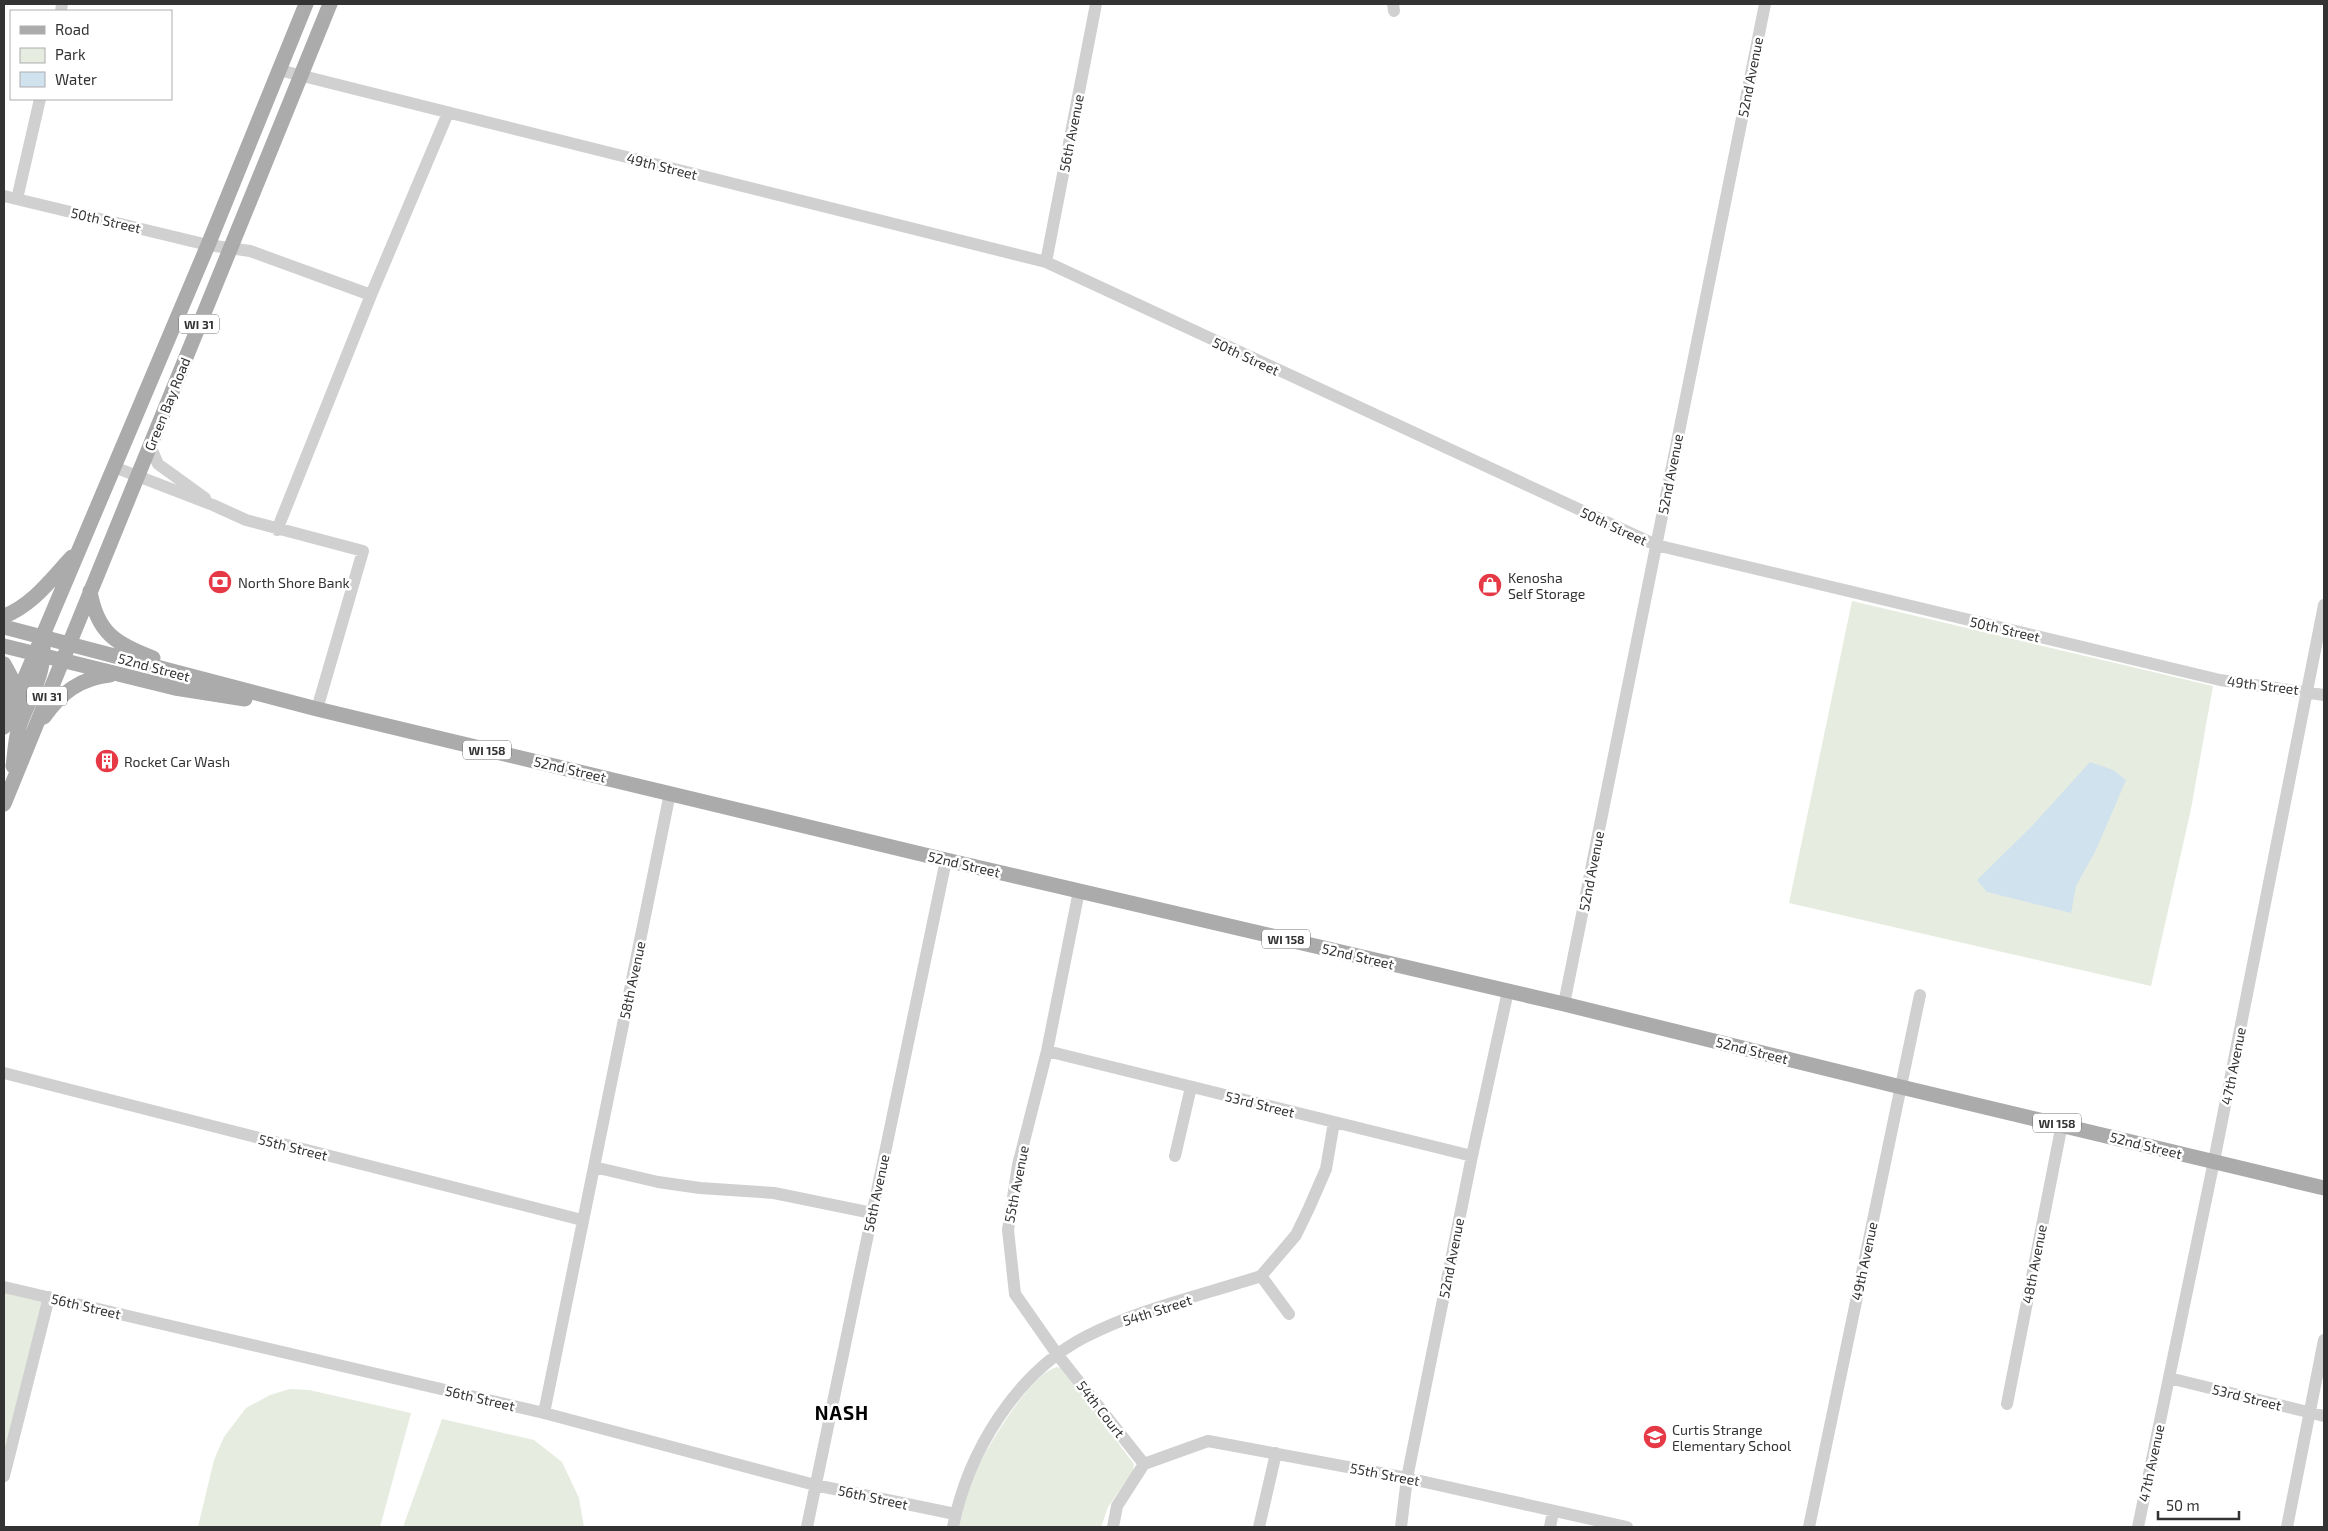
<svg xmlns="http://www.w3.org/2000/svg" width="2328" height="1531" font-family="'Exo 2',sans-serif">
<rect width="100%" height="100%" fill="#fff"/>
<path fill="#e6ecdf" d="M1852 601 2213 686 2191 809 2151 986 1789 903Z
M4 1289 49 1297 4 1476Z
M1057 1367 1061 1368 1134 1464 1133 1471 1108 1507 1101 1527H959C963 1512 965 1497 971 1482 981 1456 1030 1373 1057 1367Z
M290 1389 309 1390 411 1413 380 1527H198L214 1460 224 1437 246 1408 270 1395Z
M442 1419 534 1440 562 1462 579 1498 584 1527H403Z"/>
<path fill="#cfe2ee" d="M2090 762 2113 770 2126 780 2096 850 2076 886 2071 913 1987 892 1977 880 2032 826Z"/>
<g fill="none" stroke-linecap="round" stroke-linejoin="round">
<path stroke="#d0d0d0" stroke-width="12" d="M1393 4 1394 11
M61 11 62 4
M279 70 1046 262 1656 545 2220 680 2324 695
M4 196 208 245 250 251 371 295
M17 199 40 99
M1046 262 1096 4
M150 446 158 464 205 498
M114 467 213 505 246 520 363 551 317 709
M277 530 371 295 448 113
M1079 891 1047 1051 1018 1165 1008 1230 1015 1294 1057 1354 1144 1464
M1564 1004 1765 4
M1047 1051 1472 1156
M4 1073 582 1220
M1175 1156 1191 1087
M594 1167 658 1182 700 1188 774 1193 872 1213
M1261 1276 1296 1235 1309 1208 1326 1169 1334 1122
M1261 1276 1289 1314
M4 1287 544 1413 815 1485 955 1514
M2169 1378 2324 1416
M2007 1404 2062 1124
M544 1413 670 793
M1144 1464 1208 1441 1407 1478 1627 1527
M4 1476 49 1297
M807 1527 946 860
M953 1527C968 1452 1016 1373 1085 1337 1139 1309 1203 1295 1261 1276
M1113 1527 1117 1506 1144 1464
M1259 1527 1276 1453
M1401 1527 1407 1478 1472 1156 1508 991
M1550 1527 1553 1512
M1809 1527 1920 995
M2138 1527 2214 1161 2324 605
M2287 1527 2324 1340"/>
<path stroke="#ababab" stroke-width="15" d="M90 591C97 633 116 644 153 658
M4 616C32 606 52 578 72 557
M4 627 317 709 946 860 1564 1004 1901 1087 2324 1188
M4 646 175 688 245 699
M4 664 11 677V701
M44 717C61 693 80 678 110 675
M4 727 208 245 306 4
M13 766C15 753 15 740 19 727 28 701 45 675 43 646
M4 804 330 4"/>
</g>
<defs>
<g id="bank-disc" transform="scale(1.25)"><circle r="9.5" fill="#e63946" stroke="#fff"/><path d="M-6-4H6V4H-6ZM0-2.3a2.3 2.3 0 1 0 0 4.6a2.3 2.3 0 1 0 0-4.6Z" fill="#fff"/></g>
<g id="shop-disc" transform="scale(1.25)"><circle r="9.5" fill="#e63946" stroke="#fff"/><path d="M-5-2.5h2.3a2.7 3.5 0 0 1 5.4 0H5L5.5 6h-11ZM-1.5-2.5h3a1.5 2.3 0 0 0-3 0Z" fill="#fff"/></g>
<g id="building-disc" transform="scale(1.25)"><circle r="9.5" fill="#e63946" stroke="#fff"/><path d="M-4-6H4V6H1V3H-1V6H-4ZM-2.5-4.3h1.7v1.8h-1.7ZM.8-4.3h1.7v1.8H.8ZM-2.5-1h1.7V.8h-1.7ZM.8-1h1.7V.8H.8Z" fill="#fff"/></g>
<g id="school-disc" transform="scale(1.25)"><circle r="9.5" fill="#e63946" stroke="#fff"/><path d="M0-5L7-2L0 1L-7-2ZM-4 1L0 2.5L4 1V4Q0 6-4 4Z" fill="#fff"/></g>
</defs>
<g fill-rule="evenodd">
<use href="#bank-disc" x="220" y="582"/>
<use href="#shop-disc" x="1490" y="585"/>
<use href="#building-disc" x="107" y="761"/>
<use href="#school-disc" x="1655" y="1437"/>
</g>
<g text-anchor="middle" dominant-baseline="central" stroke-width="5" stroke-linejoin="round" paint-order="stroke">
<g fill="#fff" stroke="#707070" stroke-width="1">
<rect x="179" y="314.5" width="40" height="19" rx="4"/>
<rect x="27" y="686.5" width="40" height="19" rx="4"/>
<rect x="463" y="740.5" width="48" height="19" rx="4"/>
<rect x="1262" y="929.5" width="48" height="19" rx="4"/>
<rect x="2033" y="1113.5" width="48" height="19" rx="4"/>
</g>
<g font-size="12" font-weight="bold" fill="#333">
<text x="199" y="324">WI 31</text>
<text x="47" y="696">WI 31</text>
<text x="487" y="750">WI 158</text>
<text x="1286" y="939">WI 158</text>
<text x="2057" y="1123">WI 158</text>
</g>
<g font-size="14" fill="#333" stroke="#fff">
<text transform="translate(1750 77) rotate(-79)">52nd Avenue</text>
<text transform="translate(1071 133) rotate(-79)">56th Avenue</text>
<text transform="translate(662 166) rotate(14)">49th Street</text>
<text transform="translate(106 220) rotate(13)">50th Street</text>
<text transform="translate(1246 356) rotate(25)">50th Street</text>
<text transform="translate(167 404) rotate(-68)">Green Bay Road</text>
<text transform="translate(1670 474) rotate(-79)">52nd Avenue</text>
<text transform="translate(1614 526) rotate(25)">50th Street</text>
<text transform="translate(2005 629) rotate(13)">50th Street</text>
<text transform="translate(154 667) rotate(15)">52nd Street</text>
<text transform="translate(2263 685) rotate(7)">49th Street</text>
<text transform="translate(570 769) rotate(13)">52nd Street</text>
<text transform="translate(964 864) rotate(13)">52nd Street</text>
<text transform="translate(1591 871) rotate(-79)">52nd Avenue</text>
<text transform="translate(1358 956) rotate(13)">52nd Street</text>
<text transform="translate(632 980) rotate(-78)">58th Avenue</text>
<text transform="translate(1752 1050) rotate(14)">52nd Street</text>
<text transform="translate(2233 1066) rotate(-79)">47th Avenue</text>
<text transform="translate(1260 1104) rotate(14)">53rd Street</text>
<text transform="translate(2146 1145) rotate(14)">52nd Street</text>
<text transform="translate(293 1147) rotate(14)">55th Street</text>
<text transform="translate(1016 1184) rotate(-79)">55th Avenue</text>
<text transform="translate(876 1193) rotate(-78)">56th Avenue</text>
<text transform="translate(1451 1258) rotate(-79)">52nd Avenue</text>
<text transform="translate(1864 1261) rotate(-78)">49th Avenue</text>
<text transform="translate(2034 1264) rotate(-79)">48th Avenue</text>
<text transform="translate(86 1306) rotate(13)">56th Street</text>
<text transform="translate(1157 1310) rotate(-18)">54th Street</text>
<text transform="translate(2247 1397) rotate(14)">53rd Street</text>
<text transform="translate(480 1398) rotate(13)">56th Street</text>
<text transform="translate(1101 1409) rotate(52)">54th Court</text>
<text transform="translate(2151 1463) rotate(-78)">47th Avenue</text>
<text transform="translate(1385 1474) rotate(11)">55th Street</text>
<text transform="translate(873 1497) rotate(12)">56th Street</text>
</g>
<g font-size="14" fill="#333" stroke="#fff" text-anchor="start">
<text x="1508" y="577">Kenosha<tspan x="1508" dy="16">Self Storage</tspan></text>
<text x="238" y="582">North Shore Bank</text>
<text x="124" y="761">Rocket Car Wash</text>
<text x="1672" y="1429">Curtis Strange<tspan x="1672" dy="16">Elementary School</tspan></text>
</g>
<g font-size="19" font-weight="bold" letter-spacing="1" fill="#000" stroke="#fff">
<text x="842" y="1412">NASH</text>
</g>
</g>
<rect width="2328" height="1531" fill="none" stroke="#333333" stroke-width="10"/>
<rect x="10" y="10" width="162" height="90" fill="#ffffff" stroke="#adadad"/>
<rect x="20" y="26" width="25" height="8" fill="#ababab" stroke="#adadad"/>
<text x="55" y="35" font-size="15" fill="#333333">Road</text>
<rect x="20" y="48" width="25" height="15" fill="#e6ecdf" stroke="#adadad"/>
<text x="55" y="60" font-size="15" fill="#333333">Park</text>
<rect x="20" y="72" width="25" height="15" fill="#cfe2ee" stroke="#adadad"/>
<text x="55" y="85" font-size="15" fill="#333333">Water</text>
<path d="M2158 1511v8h81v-8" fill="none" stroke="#333333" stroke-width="2.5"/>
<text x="2166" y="1511" font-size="15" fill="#333333" stroke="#ffffff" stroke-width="4" paint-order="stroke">50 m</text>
</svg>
